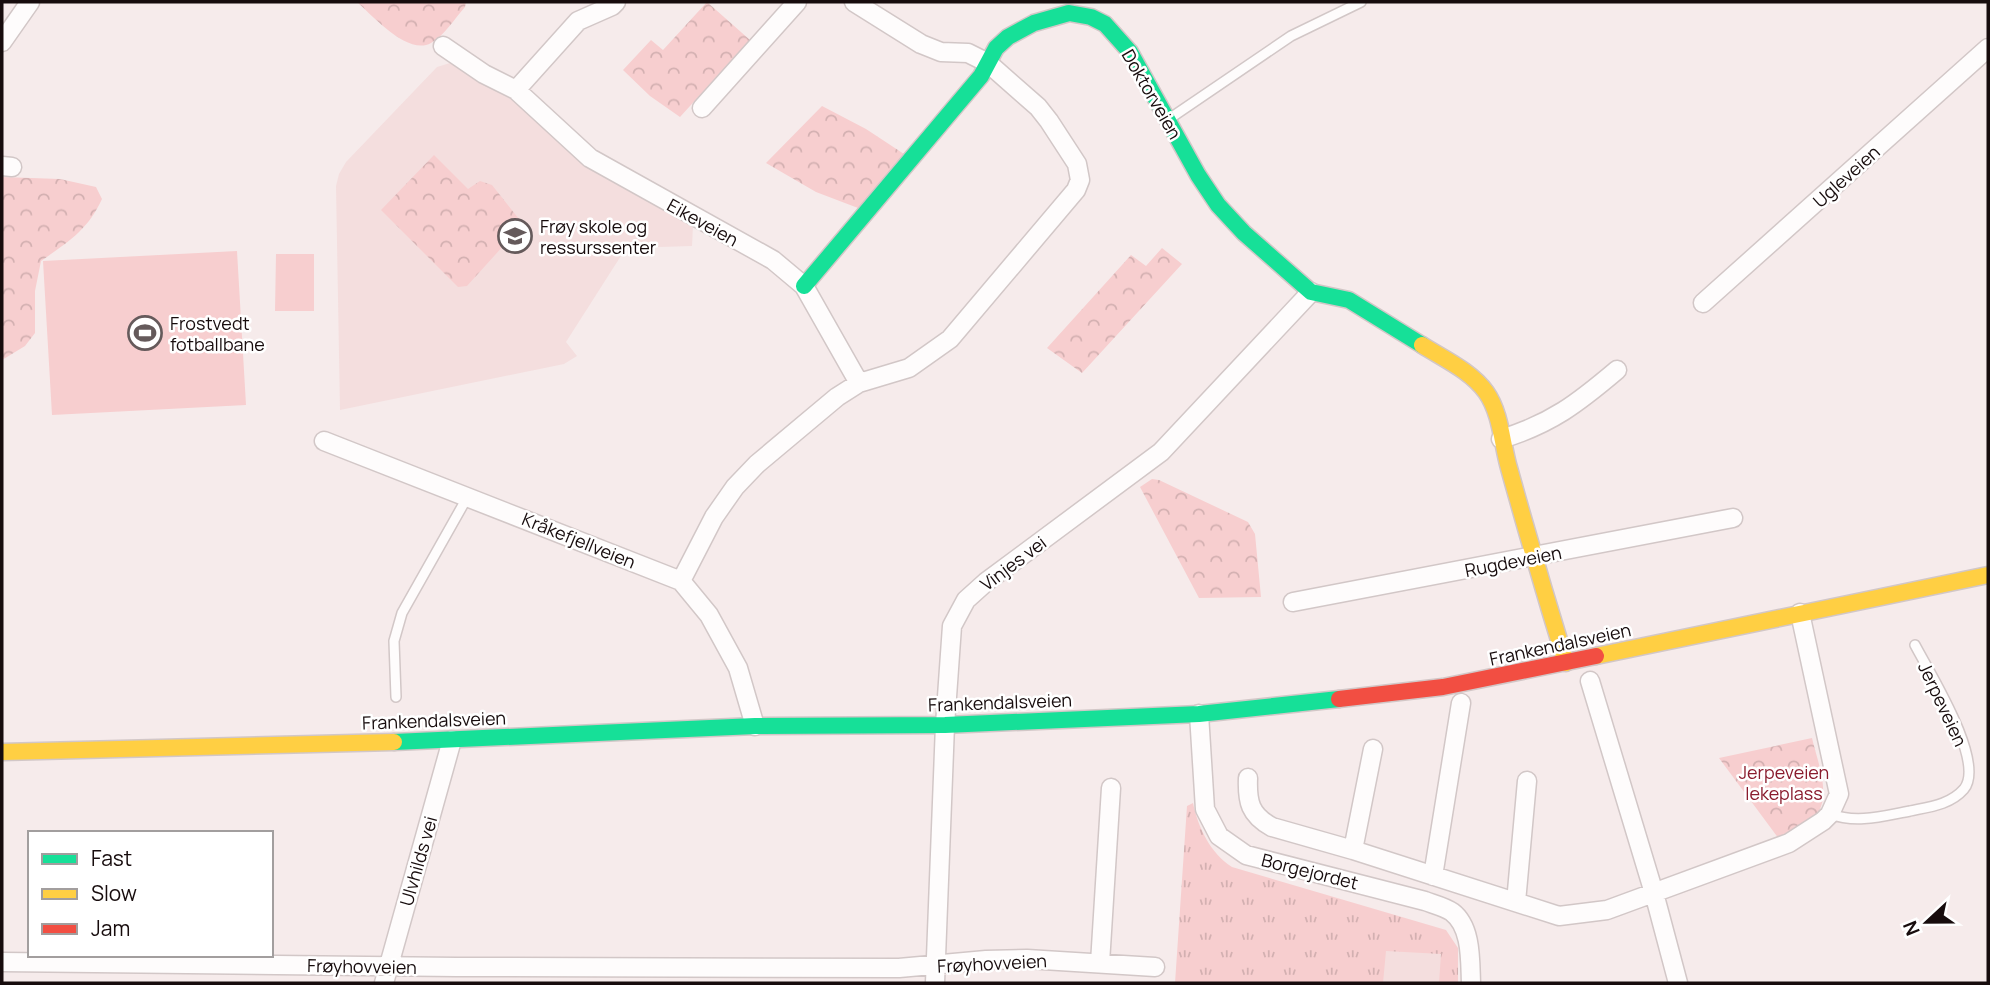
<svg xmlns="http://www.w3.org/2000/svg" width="1990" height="985" font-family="Manrope,sans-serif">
<defs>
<pattern id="grass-tufts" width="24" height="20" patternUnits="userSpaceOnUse" patternTransform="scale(1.75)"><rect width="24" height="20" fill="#f7cecf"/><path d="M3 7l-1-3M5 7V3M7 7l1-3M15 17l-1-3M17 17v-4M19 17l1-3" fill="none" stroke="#d3b0b1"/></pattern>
<pattern id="forest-crowns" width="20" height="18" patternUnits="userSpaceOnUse" patternTransform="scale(1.75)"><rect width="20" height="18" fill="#f7cecf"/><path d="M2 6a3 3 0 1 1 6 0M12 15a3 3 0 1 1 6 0" fill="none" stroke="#d3b0b1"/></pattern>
</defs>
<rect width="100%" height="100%" fill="#f6ebeb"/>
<path fill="#f4dede" d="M450 63 519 104 635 193 693 226 692 246 626 248 566 342 577 356 564 364 340 410 336 186 339 174 346 162 437 67Z
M1381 949H1443L1450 983H1377Z"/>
<path fill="url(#grass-tufts)" d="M1193 803C1198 827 1210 853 1232 867L1446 930 1458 948V983H1439L1441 954 1386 951 1383 983H1175L1187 806Z"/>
<path fill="url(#forest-crowns)" d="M357 2H466L465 7C455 18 444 36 431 43 408 56 373 16 357 2Z
M707 2 750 40 680 117 650 96 623 70 651 40 663 50Z
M822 106 866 129 904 154 858 208 816 192 766 163Z
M434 155 468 189 480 181 492 185 523 224 467 286 458 287 381 210Z
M2 177 60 179 96 187 102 199C88 230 68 242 41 261L35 291V333L25 346 2 360Z
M1162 248 1182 264 1082 373 1047 348 1131 255 1146 266Z
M1152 479 1159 480 1248 522 1255 534 1261 597 1199 598 1140 487Z
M1812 738C1817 761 1834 799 1813 819 1805 827 1790 833 1779 839L1719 758Z"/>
<path fill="#f7cecf" d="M237 251 246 405 52 415 43 261Z
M276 254H314V311H275Z"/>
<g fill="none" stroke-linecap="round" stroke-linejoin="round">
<g stroke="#d2c7c7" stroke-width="12">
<path id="lane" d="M1169 119 1291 36 1361 2
M396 697 394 641 402 613 468 496
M1830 814C1857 824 1883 816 1910 811 1929 807 1950 805 1964 789 1986 762 1929 672 1915 645"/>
</g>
<g stroke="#d2c7c7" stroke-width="21">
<path id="street" d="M2 42 30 2
M443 46 484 74 516 90 578 21 612 6 616 2
M516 90 590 158 773 260 804 286 859 383
M702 108 797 2
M2 166 12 167
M1703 303 1988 48
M1501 439C1551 424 1578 403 1617 370
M324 441 681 581 709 615 738 668 755 726
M681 581 714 517 735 487 757 464 837 397 859 383 909 368 950 339 1076 190 1080 180 1077 164 1049 121 1038 107 988 63 968 53 941 52 921 44 854 2
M1293 602 1733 518
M1590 681 1654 893 1678 983
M1199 714 1205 809 1219 836 1246 855 1425 901C1433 904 1445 907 1452 912 1472 927 1470 961 1471 983
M1248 778C1247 802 1250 815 1272 827L1353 850 1559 916 1607 910 1789 843 1823 821 1830 814 1839 794 1800 613
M1353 850 1373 749
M1433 876 1461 703
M1516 902 1527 781
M2 962 457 967 899 968 986 960 1027 959 1155 967
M1100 963 1111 788
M384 983 452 740
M935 983 945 725 952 626 966 600 986 582 1161 452 1311 292"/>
</g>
<g stroke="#d2c7c7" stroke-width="19">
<path id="fast" d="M804 286 981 76 996 48 1008 37 1034 23 1069 13 1091 17 1105 24 1130 52 1198 175 1218 205 1244 233 1311 292 1349 300 1422 345
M394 742 755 726 945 725 1199 714 1339 699"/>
</g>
<g stroke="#d2c7c7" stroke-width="19">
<path id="slow" d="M1422 345C1444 359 1471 371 1486 392 1501 413 1502 444 1509 468 1527 533 1546 598 1566 663
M1596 656 1988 575
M2 752 394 742"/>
</g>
<g stroke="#d2c7c7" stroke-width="19">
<path id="jam" d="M1339 699 1443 687 1596 656"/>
</g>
<use href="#lane" stroke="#fefcfc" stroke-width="9"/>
<use href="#street" stroke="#fefcfc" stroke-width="18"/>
<use href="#fast" stroke="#16e098" stroke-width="16"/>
<use href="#slow" stroke="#ffcf43" stroke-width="16"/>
<use href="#jam" stroke="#f24e42" stroke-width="16"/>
</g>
<defs>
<g id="school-ring" transform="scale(1.75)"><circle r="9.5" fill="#fff" stroke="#655a5b" stroke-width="1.5"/><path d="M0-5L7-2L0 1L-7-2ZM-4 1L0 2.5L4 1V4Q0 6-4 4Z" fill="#655a5b"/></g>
<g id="stadium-ring" transform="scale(1.75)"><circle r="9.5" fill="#fff" stroke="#655a5b" stroke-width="1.5"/><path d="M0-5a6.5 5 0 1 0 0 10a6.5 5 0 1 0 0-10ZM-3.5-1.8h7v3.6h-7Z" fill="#655a5b"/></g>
</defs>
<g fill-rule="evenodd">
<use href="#school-ring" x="515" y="236"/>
<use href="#stadium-ring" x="145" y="333"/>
</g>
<g text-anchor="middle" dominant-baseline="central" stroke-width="5" stroke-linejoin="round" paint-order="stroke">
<g font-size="18" fill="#170c0d" stroke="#fff">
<text transform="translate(1152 94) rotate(60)">Doktorveien</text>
<text transform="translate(1846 176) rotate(-42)">Ugleveien</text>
<text transform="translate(703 222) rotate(29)">Eikeveien</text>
<text transform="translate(579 540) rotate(22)">Kråkefjellveien</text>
<text transform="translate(1513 561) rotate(-11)">Rugdeveien</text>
<text transform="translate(1013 563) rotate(-37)">Vinjes vei</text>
<text transform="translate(1560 644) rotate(-12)">Frankendalsveien</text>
<text transform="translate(1000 702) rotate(-2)">Frankendalsveien</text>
<text transform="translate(1943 704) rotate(65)">Jerpeveien</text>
<text transform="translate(434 720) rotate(-2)">Frankendalsveien</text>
<text transform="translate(418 861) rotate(-74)">Ulvhilds vei</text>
<text transform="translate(1310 871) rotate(14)">Borgejordet</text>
<text transform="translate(992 963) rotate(-3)">Frøyhovveien</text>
<text transform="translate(362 966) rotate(1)">Frøyhovveien</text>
</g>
<g font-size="18" fill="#170c0d" stroke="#fff" text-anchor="start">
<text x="540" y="226">Frøy skole og<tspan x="540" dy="21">ressurssenter</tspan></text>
<text x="170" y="323">Frostvedt<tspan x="170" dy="21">fotballbane</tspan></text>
</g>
<g font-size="18" fill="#8a1c2e" stroke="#fff">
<text x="1784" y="772">Jerpeveien<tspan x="1784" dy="21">lekeplass</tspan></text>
</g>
</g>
<rect width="1990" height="985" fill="none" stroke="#170c0d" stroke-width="7"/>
<rect x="28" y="831" width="245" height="126" fill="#ffffff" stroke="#a29e9e" stroke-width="2"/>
<rect x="42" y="854" width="35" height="10" fill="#16e098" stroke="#a29e9e" stroke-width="2"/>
<text x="91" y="866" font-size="21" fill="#170c0d">Fast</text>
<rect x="42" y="889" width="35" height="10" fill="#ffcf43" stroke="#a29e9e" stroke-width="2"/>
<text x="91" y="901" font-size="21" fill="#170c0d">Slow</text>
<rect x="42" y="924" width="35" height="10" fill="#f24e42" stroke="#a29e9e" stroke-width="2"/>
<text x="91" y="936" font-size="21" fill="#170c0d">Jam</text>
<g transform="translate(1927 922) rotate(248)" stroke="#ffffff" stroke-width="5" paint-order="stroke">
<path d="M0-5L12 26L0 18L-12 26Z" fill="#170c0d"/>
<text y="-10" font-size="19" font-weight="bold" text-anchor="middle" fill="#170c0d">N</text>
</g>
</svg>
